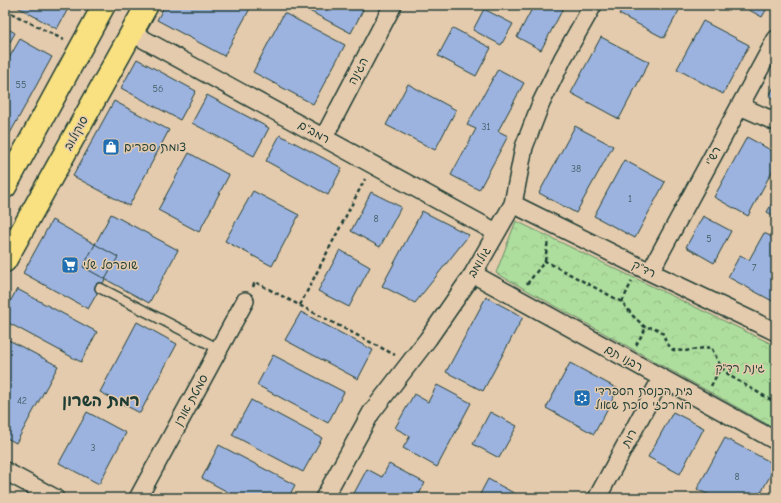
<svg xmlns="http://www.w3.org/2000/svg" width="781" height="503" font-family="'Comic Neue','Playpen Sans Hebrew',sans-serif">
<defs>
<pattern id="park-crowns" width="20" height="18" patternUnits="userSpaceOnUse"><rect width="20" height="18" fill="#aede9d"/><path d="M2 6a3 3 0 1 1 6 0M12 15a3 3 0 1 1 6 0" fill="none" stroke="#95bf88"/></pattern>
</defs>
<rect width="100%" height="100%" fill="#e5cbad"/>
<filter id="ink" filterUnits="userSpaceOnUse"><feTurbulence type="fractalNoise" baseFrequency=".025" numOctaves="2"/><feDisplacementMap in="SourceGraphic" scale="8" xChannelSelector="R" yChannelSelector="G"/><feConvolveMatrix kernelMatrix="1 2 1 2 8 2 1 2 1" color-interpolation-filters="sRGB"/></filter>
<g filter="url(#ink)">
<path fill="url(#park-crowns)" stroke="#668e68" d="M516 221 776 346V429L496 273Z"/>
<path fill="#9cb3e0" stroke="#1f3d34" d="M14 5H70L57 29Z
M165 5H252L224 56 157 20Z
M298 5H358L364 8 351 33Z
M534 5H565L541 50 517 37Z
M624 5H682L664 38 619 14Z
M740 5H769L762 17Z
M484 9 513 24 501 45 473 30Z
M284 13 345 45 313 104 253 72Z
M703 21 749 45 723 94 677 69Z
M5 27 15 33 5 51Z
M453 28 491 48 476 76 438 56Z
M601 37 649 62 619 119 571 93Z
M20 39 52 57 8 137 5 135V65Z
M137 59 196 91 180 120 121 88Z
M498 69 524 83 498 131 508 136 479 190 451 175 476 129 467 125Z
M776 83V100L769 96Z
M408 84 456 110 435 150 386 125Z
M207 95 269 128 254 156 192 123Z
M114 101 169 130 129 206 73 176Z
M575 126 613 146 576 213 539 193Z
M280 135 342 168 328 195 266 161Z
M747 137 776 153V164L748 216 714 197Z
M189 153 229 175 199 232 158 210Z
M624 160 665 182 635 238 594 216Z
M253 191 299 215 272 266 225 241Z
M371 192 401 207 380 247 351 231Z
M776 196V217L767 212Z
M422 211 469 235 415 303 382 286Z
M111 214 178 250 149 303 83 267Z
M703 216 731 231 714 263 686 247Z
M52 220 118 257 88 309 23 273Z
M764 233 776 239V303L728 277 740 255 749 260Z
M340 250 370 267 349 307 318 291Z
M17 289 97 332 81 362 5 321V311Z
M486 297 523 317 483 391 446 372Z
M301 312 373 350 358 379 285 340Z
M137 322 177 344 140 413 100 392Z
M5 338 58 366 16 443 5 437Z
M273 355 344 392 328 423 257 385Z
M570 363 618 389 594 434 546 408Z
M437 385 471 403 437 467 403 448 410 436 395 428 414 394 428 402Z
M251 400 322 438 303 472 232 435Z
M87 412 126 433 99 484 59 463Z
M490 412 517 426 499 458 473 444Z
M673 412 704 428 680 474 648 457Z
M725 438 776 465 758 498H715L697 489Z
M219 445 295 485 288 498H239L202 478Z
M389 464 425 483 417 498 352 497 367 469 382 477Z
M488 479 523 498H478Z
M183 493 193 498H181Z"/>
<g fill="none" stroke-linecap="round" stroke-linejoin="round">
<g stroke="#1f3d34" stroke-width="12">
<path id="lane" d="M100 288 219 349"/>
</g>
<g stroke="#1f3d34" stroke-width="20">
<path id="street" d="M132 33 496 232
M740 106 776 122
M324 137 393 5
M513 204 650 272 776 332
M650 272 776 39
M473 274 776 441
M5 471 55 498
M138 498 245 301
M324 498 371 413 428 339 473 274 513 204 524 147 541 103 563 58 593 5
M597 498 661 379"/>
</g>
<g stroke="#1f3d34" stroke-width="25">
<path id="primary" d="M5 187 104 5
M5 261 147 5"/>
</g>
<path stroke="#1f3d34" stroke-width="2.5" stroke-dasharray="4 3" stroke-linecap="butt" d="M5 10 64 40
M545 261 548 240
M527 284 545 261 622 302 633 316 646 328 653 327 662 332 666 342 673 350 685 351 711 347 721 367 730 376 776 403
M253 287 255 282 395 355
M622 302 632 281
M300 305 365 179
M636 345 646 328
M711 386 721 367"/>
<use href="#lane" stroke="#e5cbad" stroke-width="9"/>
<use href="#street" stroke="#e5cbad" stroke-width="17"/>
<use href="#primary" stroke="#f9e181" stroke-width="22"/>
</g>
</g>
<defs>
<g id="shop-square" transform="scale(0.9)"><rect x="-9" y="-9" width="18" height="18" rx="4" fill="#1f6fb2" stroke="#e5cbad"/><path d="M-5-2.5h2.3a2.7 3.5 0 0 1 5.4 0H5L5.5 6h-11ZM-1.5-2.5h3a1.5 2.3 0 0 0-3 0Z" fill="#fff"/></g>
<g id="supermarket-square" transform="scale(0.9)"><rect x="-9" y="-9" width="18" height="18" rx="4" fill="#1f6fb2" stroke="#e5cbad"/><path d="M-6-5.5h2.5l.6 2H6L4.5 2H-2.5L-4.4-4H-6ZM-1.5 3.2a1.3 1.3 0 1 0 .1 0ZM3 3.2a1.3 1.3 0 1 0 .1 0Z" fill="#fff"/></g>
<g id="synagogue-square" transform="scale(0.9)"><rect x="-9" y="-9" width="18" height="18" rx="4" fill="#1f6fb2" stroke="#e5cbad"/><path d="M0-6.5L5.6 3.2H-5.6ZM0 6.5L5.6-3.2H-5.6Z" fill="#fff"/></g>
</defs>
<g fill-rule="evenodd">
<use href="#shop-square" x="111" y="147"/>
<use href="#supermarket-square" x="70" y="265"/>
<use href="#synagogue-square" x="582" y="398"/>
</g>
<g text-anchor="middle" dominant-baseline="central" stroke-width="3" stroke-linejoin="round" paint-order="stroke">
<g font-size="10" fill="#3e5a5f">
<text x="21" y="85">55</text>
<text x="158" y="89">56</text>
<text x="486" y="127">31</text>
<text x="576" y="169">38</text>
<text x="630" y="199">1</text>
<text x="376" y="219">8</text>
<text x="709" y="239">5</text>
<text x="754" y="268">7</text>
<text x="22" y="401">42</text>
<text x="93" y="448">3</text>
<text x="737" y="477">8</text>
</g>
<g font-size="12" fill="#1f3d34" stroke="#e5cbad">
<text transform="translate(358 71) rotate(-62)">הגינה</text>
<text transform="translate(314 132) rotate(29)">רמב"ם</text>
<text transform="translate(76 133) rotate(-61)">סוקולוב</text>
<text transform="translate(713 156) rotate(-62)">רש"י</text>
<text transform="translate(479 262) rotate(-60)">גולומב</text>
<text transform="translate(644 269) rotate(26)">רד"ק</text>
<text transform="translate(624 358) rotate(29)">רבנו תם</text>
<text transform="translate(191 400) rotate(-61)">סמטת אורן</text>
<text transform="translate(629 438) rotate(-62)">רות</text>
</g>
<g font-size="12" fill="#1f3d34" stroke="#e5cbad" text-anchor="start">
<text x="124" y="147">צומת ספרים</text>
<text x="83" y="265">שופרסל שלי</text>
<text x="595" y="391">בית הכנסת הספרדי<tspan x="595" dy="14">המרכזי סוכת שאול</tspan></text>
</g>
<g font-size="12" fill="#264539" stroke="#e5cbad">
<text x="740" y="368">גינת רד"ק</text>
</g>
<g font-size="16" font-weight="bold" fill="#1f3d34" stroke="#e5cbad">
<text x="101" y="401">רמת השרון</text>
</g>
</g>
<rect width="781" height="503" fill="none" stroke="#e5cbad" stroke-width="20"/>
<rect x="10" y="10" width="761" height="483" fill="none" stroke="#1f3d34" stroke-width="1.5" filter="url(#ink)"/>
</svg>
